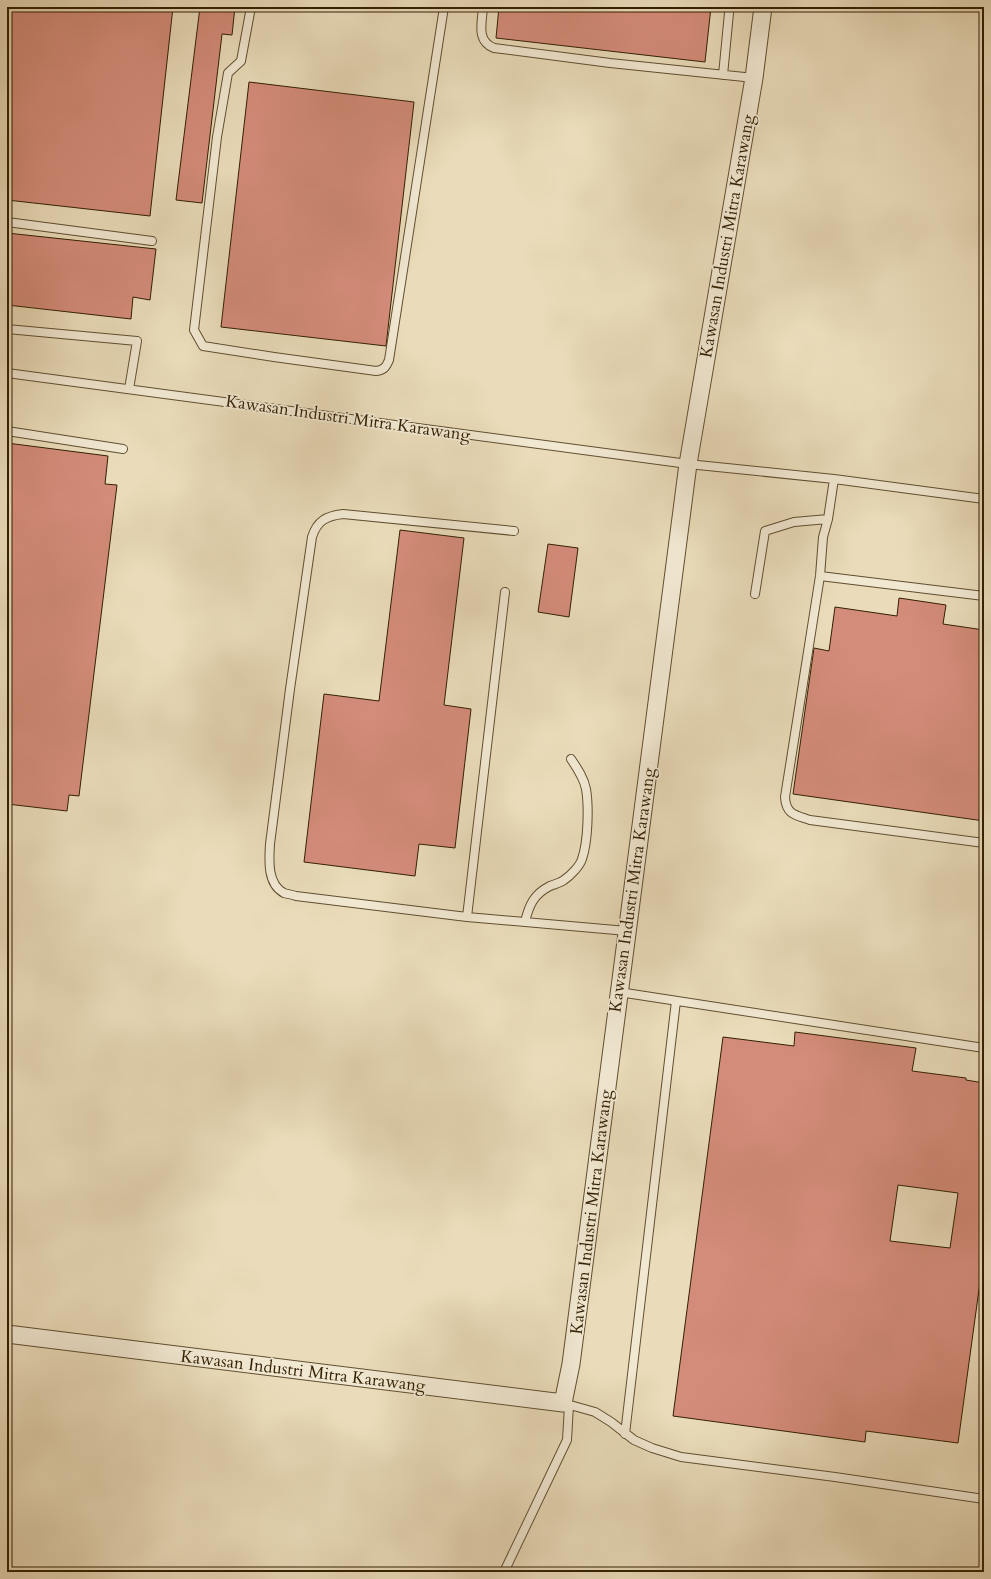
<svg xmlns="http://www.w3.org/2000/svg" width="991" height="1579" font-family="Cardo,serif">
<rect width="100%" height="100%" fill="#eadcba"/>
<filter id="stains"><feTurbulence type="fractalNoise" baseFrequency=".005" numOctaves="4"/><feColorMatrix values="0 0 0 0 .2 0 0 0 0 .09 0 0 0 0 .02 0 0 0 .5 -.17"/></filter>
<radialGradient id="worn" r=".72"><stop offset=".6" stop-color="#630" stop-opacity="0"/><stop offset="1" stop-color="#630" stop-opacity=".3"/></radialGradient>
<path fill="#d48c7a" stroke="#321f02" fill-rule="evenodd" d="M7 7H173L150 216 7 200Z
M200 7H235L232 35 222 34 202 203 176 200Z
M499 7H711L705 62 496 38Z
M249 82 414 102 386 346 221 327Z
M7 233 156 249 150 300 133 297 131 319 7 305Z
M7 443 108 456 105 484 117 485 79 796 69 795 67 811 7 804Z
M400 530 464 538 444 705 471 709 455 848 419 844 415 876 304 862 324 694 379 701Z
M548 544 578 548 569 617 538 612Z
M899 598 946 605 943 624 984 630V821L793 794 814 648 829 651 835 607 897 616Z
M795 1032 916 1048 912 1071 966 1078V1080L984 1083V1253L958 1443 866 1431 865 1442 673 1416 723 1037 794 1046ZM898 1185 958 1193 950 1248 890 1241Z"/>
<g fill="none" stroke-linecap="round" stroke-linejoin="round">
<g stroke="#604e30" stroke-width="10">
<path id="service" d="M251 7 241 61 228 73 217 137 194 330 203 346 274 357 376 371C384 370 386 367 389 360L444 7
M483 7C482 23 476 41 494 48L610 63 754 78
M723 75 729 13 728 7
M7 222 152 241
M7 329 137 341 129 389
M7 373 688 464 834 479 984 499
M7 431 123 449
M834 479 828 519 823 537 820 576 785 797C786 815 796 815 810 820L984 843
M514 531 343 514C326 516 317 521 312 537L290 689 270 844C269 860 267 884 284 893 288 894 293 895 296 896L467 917 627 931
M820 576 984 596
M755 594 765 531 794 522 828 519
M467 917 505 592
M525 922C529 905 534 894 550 886 555 884 560 883 564 880 570 876 580 866 582 859 588 842 589 807 586 789 584 778 577 768 571 759
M619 992 984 1048
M563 1403 595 1412 611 1422 634 1440 652 1448 681 1457 835 1477 984 1499
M625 1434 676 1001
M504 1572 567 1440 569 1405"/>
</g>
<g stroke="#604e30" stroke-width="19">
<path id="minor" d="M7 1334 563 1403 571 1364 688 464 754 78 763 7"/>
</g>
<use href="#service" stroke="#f1e8d2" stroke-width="8"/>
<use href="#minor" stroke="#f1e8d2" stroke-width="17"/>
</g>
<g text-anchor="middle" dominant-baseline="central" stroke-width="3.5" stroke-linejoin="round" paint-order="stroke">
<g font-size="17" fill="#321f02" stroke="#f1e8d2">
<text transform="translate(727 236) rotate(-80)">Kawasan Industri Mitra Karawang</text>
<text transform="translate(348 418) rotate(8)">Kawasan Industri Mitra Karawang</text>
<text transform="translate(632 890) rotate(-82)">Kawasan Industri Mitra Karawang</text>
<text transform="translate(591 1212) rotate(-83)">Kawasan Industri Mitra Karawang</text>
<text transform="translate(303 1371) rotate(7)">Kawasan Industri Mitra Karawang</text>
</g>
</g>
<rect width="991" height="1579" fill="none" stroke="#eadcba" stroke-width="24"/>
<rect x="8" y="8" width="975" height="1563" fill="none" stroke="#321f02" stroke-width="2"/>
<rect x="12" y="12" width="967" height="1555" fill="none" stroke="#321f02"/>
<rect width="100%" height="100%" filter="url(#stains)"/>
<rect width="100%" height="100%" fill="url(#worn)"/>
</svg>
